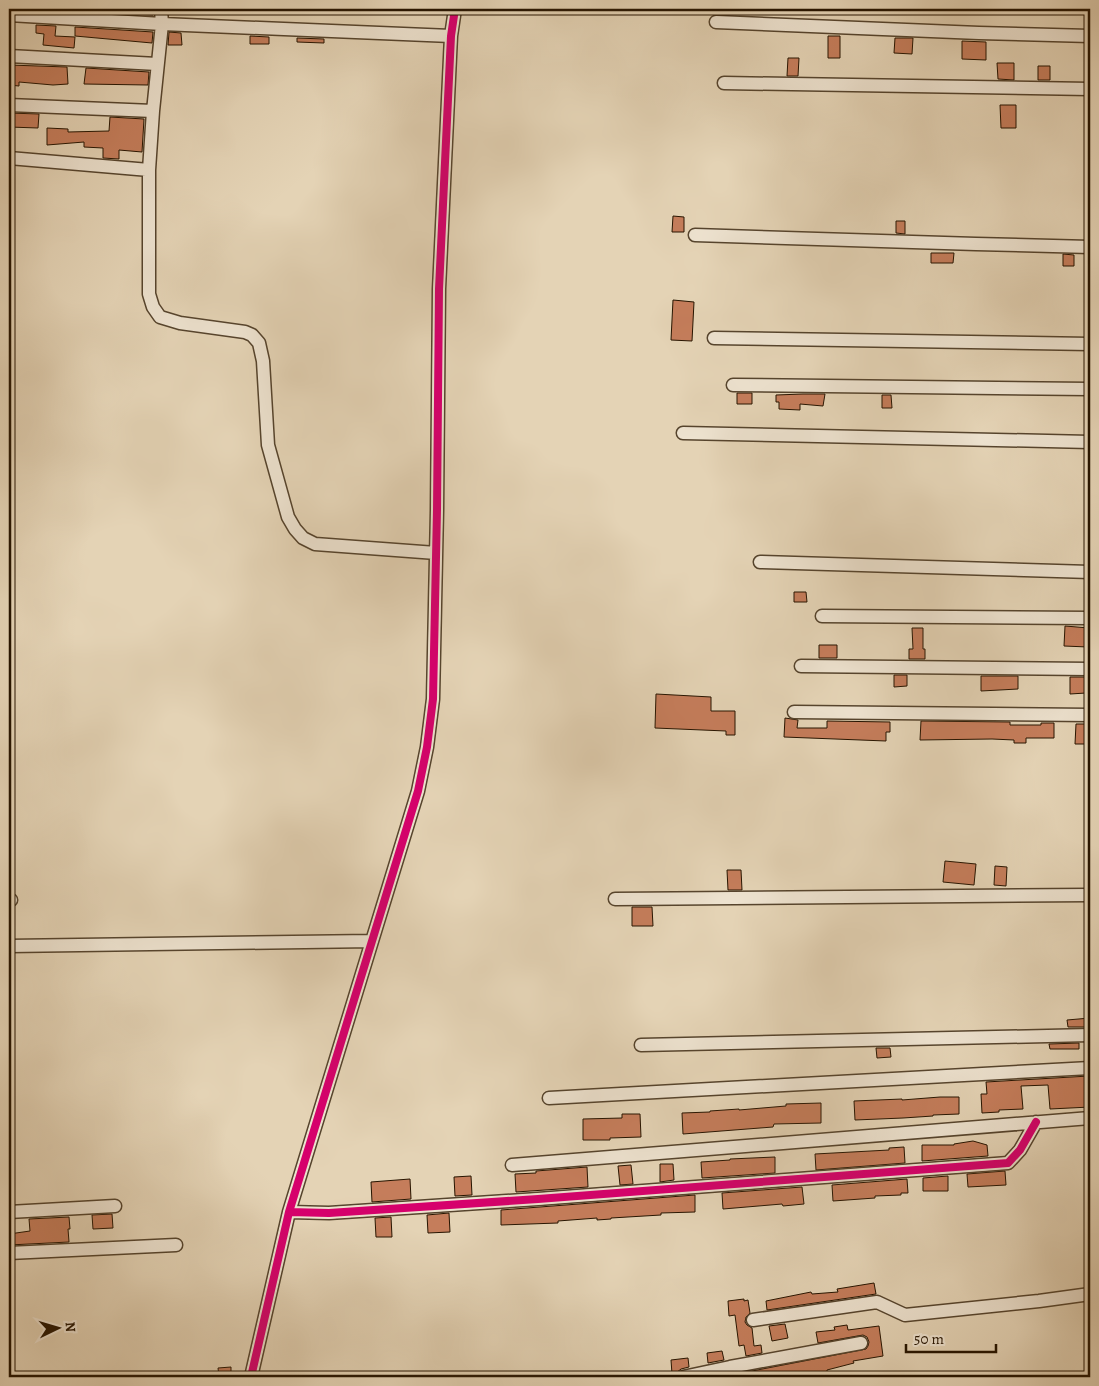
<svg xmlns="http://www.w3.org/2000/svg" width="1099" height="1386" font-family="Alegreya,serif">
<rect width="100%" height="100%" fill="#e4d3b5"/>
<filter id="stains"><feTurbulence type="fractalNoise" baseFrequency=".004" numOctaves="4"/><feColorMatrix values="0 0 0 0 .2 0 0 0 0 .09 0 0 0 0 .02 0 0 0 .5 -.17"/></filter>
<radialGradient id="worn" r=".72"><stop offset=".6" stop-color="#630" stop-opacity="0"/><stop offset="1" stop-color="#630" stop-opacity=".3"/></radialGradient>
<path fill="#c57d5b" stroke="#261400" d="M112 9H153V15L111 13Z
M36 25 56 26 55 36 75 37 74 48 43 45 44 34 36 33Z
M75 27 153 32 152 43 75 36Z
M169 32 181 33 182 45H168Z
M250 36 269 37V44H250Z
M828 36H840V58H828Z
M297 38 324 39V43L297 42Z
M895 38H913L912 54 894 53Z
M962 41 986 42V60L962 59Z
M788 58H799L798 76H787Z
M997 63H1014V80L998 79Z
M9 65 67 67 68 84 53 85 19 82V86L9 85Z
M1038 66H1050V80H1038Z
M86 68 149 72 148 85 84 84Z
M1000 105H1016V128H1001Z
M9 113 39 114 38 128 9 127Z
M110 117 144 119 142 152 119 150V159L103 158V148L84 147V142L47 145V128L68 129V132L109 131Z
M673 216 684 217V232H672Z
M896 221H905V234L896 233Z
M931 253H954L953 263H931Z
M1063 254 1074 255V266H1063Z
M673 300 694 302 692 341 671 340Z
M737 393H752V404H737Z
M803 394H825L823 406 800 404V410L779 409V402H776V395Z
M882 395H891L892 408H882Z
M794 592H806L807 602H794Z
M1065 626 1089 628 1088 647 1064 646Z
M912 628H923V649H925V659H909V649H913Z
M819 645H837V658H819Z
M894 675H907V686L894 687Z
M981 676H1018V689L981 691Z
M1070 677H1086V693L1070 694Z
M656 694 711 697V711H735V735H726V731L655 728Z
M785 718 798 720 797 728H827V721L890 722V732H886V741L784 737Z
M921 721 1010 722V725H1041V723H1054V738H1026V743H1014V740L992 739 920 740Z
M1076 724H1090V744H1075Z
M945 861 976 864 974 885 943 882Z
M995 866 1007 867 1006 886 994 885Z
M727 870H741L742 890H728Z
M632 907H652L653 926H632Z
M1090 1018V1027H1068L1067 1020Z
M1079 1043V1049H1050L1049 1044Z
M876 1048H890L891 1057 877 1058Z
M1089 1076 1090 1107 1050 1109 1048 1085 1021 1086 1023 1109 999 1110V1112L982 1113 981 1094H987L986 1082Z
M940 1097H959V1114L933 1115V1116L903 1118 855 1120 854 1101 902 1099V1100Z
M821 1103V1123L774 1124 773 1127 683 1134 682 1113 710 1112V1111L739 1109V1110L786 1106V1104Z
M622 1114H640L641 1137 610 1138V1140H583V1119L622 1118Z
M973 1141 987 1145 988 1156 922 1161V1145H954V1144Z
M904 1147 905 1163 816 1170 815 1154 889 1150V1148Z
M775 1157V1173L702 1178 701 1162 730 1160V1159Z
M660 1164H673L674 1180 660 1182Z
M631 1165 633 1184 620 1185 618 1166Z
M587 1167 588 1187 516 1192 515 1174 536 1173V1171Z
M1005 1171 1006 1185 968 1187 967 1174Z
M471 1176 472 1195 455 1196 454 1177Z
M948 1176V1191H923V1178Z
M410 1179 411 1199 372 1202 371 1182Z
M907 1179 908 1193H901V1195L875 1196V1198L833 1201 832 1185Z
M802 1187 804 1204 783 1206 782 1204 723 1209 722 1193Z
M695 1195V1212L661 1213V1215L611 1218V1219L597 1220V1218L558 1221V1223L501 1225V1210Z
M449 1213 450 1232 428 1233 427 1215Z
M112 1214 113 1228 93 1229 92 1215Z
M69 1217 70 1229H68L69 1242 9 1245V1234L30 1231 29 1219Z
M391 1217 392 1237H376L375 1218Z
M874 1283 876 1294 767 1310 766 1301 811 1292 812 1294 838 1292 837 1289Z
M744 1299V1301L748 1300 750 1313 746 1317 745 1322 747 1325 752 1328 754 1346 761 1345 762 1353 746 1356 744 1345 739 1346 735 1315 729 1316 728 1301Z
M785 1324 788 1338 772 1341 769 1326Z
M847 1325 848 1330 879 1326 883 1356 853 1361 854 1363 827 1370V1372L800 1377H749V1372L752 1371 866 1349 868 1346 869 1342 867 1337 863 1335 818 1343 816 1332 835 1330 834 1327Z
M722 1351 724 1360 708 1363 707 1353Z
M688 1358 689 1367 681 1369 676 1373 672 1374 671 1360Z
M231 1367V1377H219L218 1368Z"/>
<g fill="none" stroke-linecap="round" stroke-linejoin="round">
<g stroke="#56442d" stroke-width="15">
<path id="minor" d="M161 9 162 24 153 111 149 170V294L153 307 160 317 180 323 245 332 252 335 259 343 263 361 268 445 288 517 295 529 303 538 315 544 436 553
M9 15 162 24 451 36
M716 22 979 33 1090 36
M9 56 157 64
M724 83 1090 89
M9 105 153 111
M9 158 149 170
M695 235 976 244 1090 247
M714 338 1090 344
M733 385 1090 389
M683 433 1090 442
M760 562 1090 572
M822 616 1090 618
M801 666 1090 669
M794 712 1090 715
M615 899 1090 895
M9 900H11
M9 946 372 941
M641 1045 1090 1035
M549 1098 1090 1068
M512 1165 1090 1118
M9 1212 115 1206
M289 1212 329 1213 538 1199 1008 1163 1020 1150 1036 1122
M9 1253 176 1245
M753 1320 877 1302 905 1315 1039 1301 1090 1294
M251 1377 289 1212 418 791 427 747 433 699 437 510 439 289 451 36 455 9
M683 1377 730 1367 861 1343"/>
</g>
<use href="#minor" stroke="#ede2cf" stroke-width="12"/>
<g stroke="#ede2cf" stroke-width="11">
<path id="cycleway" d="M289 1212 329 1213 538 1199 1008 1163 1020 1150 1036 1122
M251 1377 289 1212 418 791 427 747 433 699 437 510 439 289 451 36 455 9"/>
</g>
<use href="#cycleway" stroke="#d6006c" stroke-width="8"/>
</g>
<rect width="1099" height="1386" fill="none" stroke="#e4d3b5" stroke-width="30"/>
<rect x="10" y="10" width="1079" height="1366" fill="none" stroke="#261400" stroke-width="2.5"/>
<rect x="15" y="15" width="1069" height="1356" fill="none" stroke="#261400"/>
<g transform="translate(58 1328) rotate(85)" stroke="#ede2cf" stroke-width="4" paint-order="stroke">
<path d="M0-4L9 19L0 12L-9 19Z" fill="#261400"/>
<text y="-8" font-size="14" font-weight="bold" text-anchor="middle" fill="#261400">N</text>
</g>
<path d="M906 1344v8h90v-8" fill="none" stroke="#261400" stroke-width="2.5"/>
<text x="914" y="1344" font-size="15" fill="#261400" stroke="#ede2cf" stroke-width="4" paint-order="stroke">50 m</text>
<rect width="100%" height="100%" filter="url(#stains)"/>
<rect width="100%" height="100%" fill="url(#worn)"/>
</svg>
